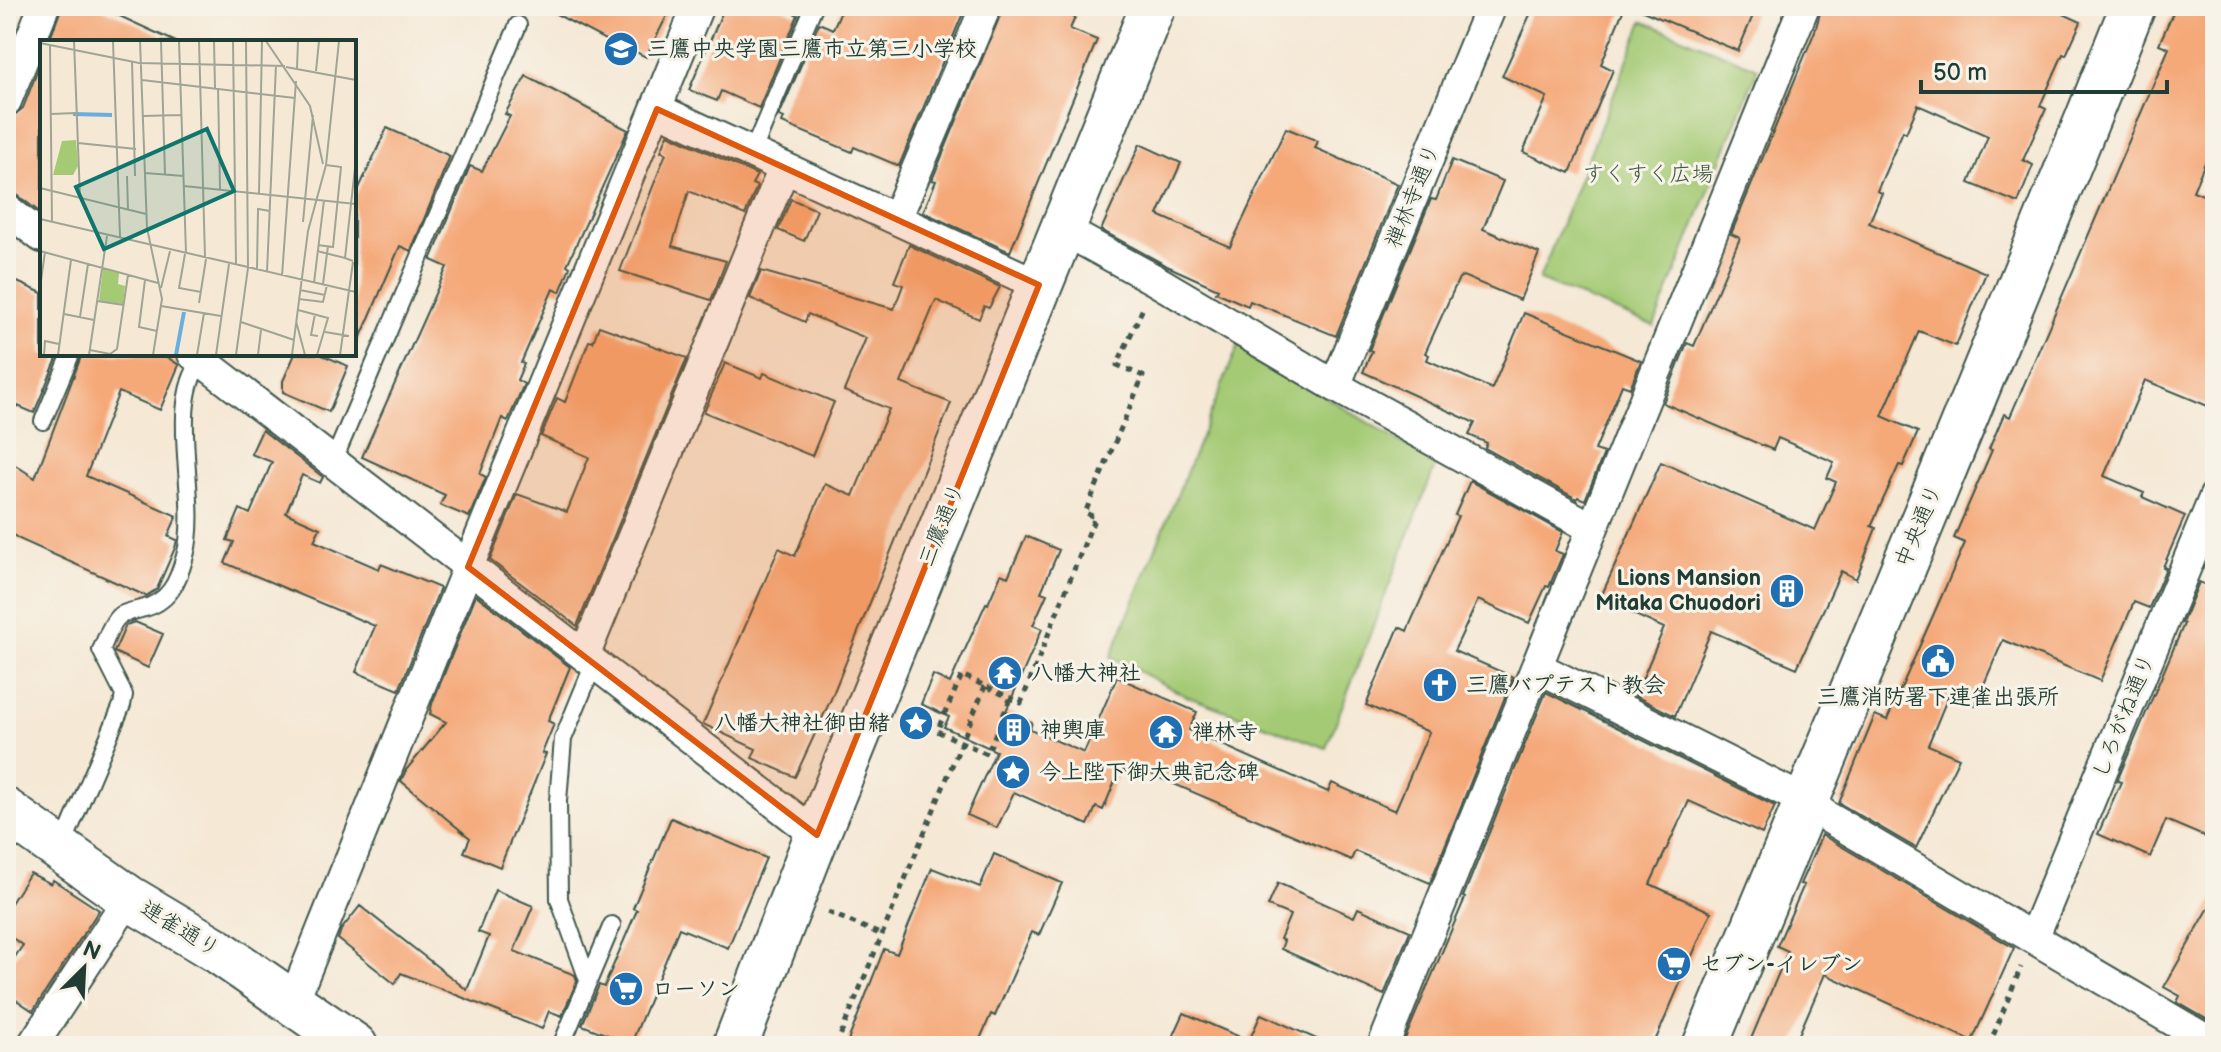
<svg xmlns="http://www.w3.org/2000/svg" width="2221" height="1052" font-family="'Balsamiq Sans','Klee One',sans-serif">
<rect width="100%" height="100%" fill="#f7f3e8"/>
<filter id="ink" filterUnits="userSpaceOnUse"><feTurbulence type="fractalNoise" baseFrequency=".0125" numOctaves="2"/><feDisplacementMap in="SourceGraphic" scale="16" xChannelSelector="R" yChannelSelector="G"/><feConvolveMatrix kernelMatrix="1 2 1 2 8 2 1 2 1" color-interpolation-filters="sRGB"/></filter>
<filter id="wash" filterUnits="userSpaceOnUse"><feTurbulence type="fractalNoise" baseFrequency=".006" numOctaves="4" result="noise"/><feDisplacementMap in="SourceGraphic" scale="32" xChannelSelector="R" yChannelSelector="G"/><feGaussianBlur stdDeviation="1.8" result="paint"/><feColorMatrix in="noise" values="0 0 0 0 0 0 0 0 0 0 0 0 0 0 0 0 0 1.4 0 .05"/><feComposite in="paint" operator="in"/></filter>
<g filter="url(#wash)">
<rect width="100%" height="100%" fill="#f5e8d5"/>
<path fill="#a4ca74" stroke="#628454" stroke-width="2" d="M1643 21 1758 68 1654 326 1539 280Z
M1239 344 1436 464 1326 748 1186 696 1111 657Z"/>
<g id="blocks">
<path fill="#f5a979" d="M62 6H98L176 42H49Z
M541 6H672L646 57 628 48 626 51Z
M725 6H778L798 15 759 108 721 91 717 101 689 90Z
M843 6H966L899 166 854 147 852 152 782 123 784 118 779 116 819 23 833 29Z
M1004 6H1080L1070 29 1097 40 1010 252 923 212 936 181 932 180Z
M1534 6H1625L1601 64 1613 70 1570 173 1523 152 1547 97 1502 76Z
M1631 6H1757L1738 51Z
M1822 6H2046L2081 22 2066 55 2063 54 2040 106 2046 109 2023 160 2033 165 2018 203 1969 183 1988 136 1918 105 1906 133 1903 131 1877 191 1882 193 1869 223 1986 273 1956 346 1919 331 1882 416 1918 432 1903 466 1899 465 1871 526 1876 528 1856 579 1841 571 1797 668 1711 631 1675 716 1635 696 1664 628 1600 599 1661 462 1815 530 1836 482 1827 478 1834 462 1778 438 1773 450 1663 403 1687 343 1694 346 1740 238 1731 234 1815 31Z
M2176 6H2215V139L2193 191 2215 200V409L2145 380 2104 476 2144 493 2142 497 2185 516 2163 567 2166 568 2149 608 2134 602 2100 681 2003 640 1975 705 1949 694 1928 745 1959 758 1916 848 1839 803 1875 715 1887 720 1965 543 1954 538 1992 450 1989 449 2004 414 2010 417 2169 48 2159 44Z
M42 59V214L17 195 6 191V132L12 117 23 108Z
M526 76 628 130 567 265 570 267 560 292 553 289 521 363 524 364 517 380 524 384 508 421 502 418 480 474 486 477 469 517 440 505 445 495 362 457 447 267 431 260 470 166 482 171 510 116 505 114Z
M387 128 450 156 411 251 400 246 354 353V199Z
M1286 128 1318 141 1315 148 1398 184 1336 336 1250 301 1248 306 1216 292 1218 289 1167 266 1101 230 1140 144 1181 163 1158 215 1230 247Z
M668 134 757 175 752 184 757 186 745 215 689 191 672 246 726 261 711 300 620 271 666 153 661 151Z
M1452 160 1503 181 1483 229 1539 253 1520 300 1463 276 1459 278 1425 353 1429 355 1427 360 1492 389 1524 313 1641 361 1630 388 1622 385 1595 450 1604 453 1585 500 1578 497 1577 499 1485 448 1487 443 1469 435 1475 423 1363 372 1372 351 1369 350 1431 199 1436 200Z
M791 199 817 210 804 241 778 230Z
M909 245 1000 287 989 308 984 306 979 319 936 300 901 383 951 403 831 699 795 777 752 758 756 749 703 724 779 548 795 556 825 484 853 496 889 409 844 391 866 338 808 314 805 322 750 298 761 271 894 309 903 285 894 282Z
M6 277 42 293V354H59L34 413 6 401V349L12 336 6 333Z
M599 326 687 358 577 626 490 560 517 494 567 512 589 457 541 436 557 398 565 402 589 341 593 342Z
M82 354H162L179 365 160 410 119 392 86 476 177 516 168 536 177 540 175 548 157 589 146 596 19 539 6 530V459L35 478Z
M295 354H320L348 366 329 412 283 392V381Z
M725 363 762 378 764 373 834 402 812 456 704 412Z
M262 430 323 477 320 483 302 475 286 513 320 528 314 541 379 569 381 564 440 588 399 690 356 672 375 626 225 563 234 542 227 540 240 509 250 514 272 462 251 454Z
M1470 481 1563 532 1555 551 1563 554 1549 587 1546 586 1529 623 1478 600 1454 651 1513 677 1430 883 1355 851 1351 860 1144 771 1141 779 1120 769 1103 810 1096 807 1088 825 1014 792 997 828 967 815 996 751 944 727 949 717 921 704 933 675 950 683 986 603 988 604 1001 574 1008 577 1026 536 1059 550 1041 592 1047 594 1033 625 1042 629 1006 711 1032 722 1030 729 1084 753 1117 677 1197 712 1189 730 1328 792 1332 783 1395 811 1429 732 1366 705 1399 627 1407 631 1458 516 1455 515Z
M2199 582 2215 589V841L2166 820 2150 857 2098 834 2121 782 2117 781 2184 624 2182 623Z
M476 595 570 667 548 721 554 724 542 753 546 754 500 867 464 852 470 838 401 781 406 770 446 722 430 714 432 704Z
M135 622 163 634 148 668 114 652 126 625Z
M1546 692 1775 806 1762 834 1689 801 1650 884 1711 912 1653 1046H1402L1465 898 1463 897Z
M671 818 766 858 728 948 679 928 631 1044 582 1025 599 985 604 987 637 910 633 908Z
M1822 835 2014 948 1972 1041 1825 974 1794 1046H1748L1788 951 1777 946 1804 885 1800 884Z
M994 854 1062 883 1039 935 1032 932 995 1016 991 1014 977 1046H846L884 949 897 954 932 868 980 887Z
M30 873 51 884 53 880 99 910 33 1011 6 993V970L23 945 6 934V911Z
M1278 883 1354 917 1358 908 1410 931 1384 995 1281 949 1284 941 1280 939 1290 915 1268 906Z
M495 890 533 906 514 951 575 975 577 981 562 1016 549 1011 542 1029 401 973 395 984 338 939 341 930 360 906 467 990 489 936 478 932Z
M2215 897V1024L2177 1002 2180 996 2164 987Z
M1184 1013 1249 1041 1261 1014 1332 1046H1169Z"/>
</g>
</g>
<g filter="url(#ink)">
<use href="#blocks" fill-opacity="0" stroke="#3f574c" stroke-width="2"/>
<g fill="none" stroke-linecap="round" stroke-linejoin="round">
<g stroke="#3f574c" stroke-width="20">
<path id="lane" d="M752 153 814 6
M43 421 71 354
M333 462 518 25
M61 849 122 705 124 695 101 650C106 640 110 625 118 617 124 612 134 611 141 609 169 603 178 582 185 556 201 500 166 407 201 361
M588 980 559 899 558 801 563 739 595 661
M561 1046 612 925"/>
</g>
<g stroke="#3f574c" stroke-width="34">
<path id="street" d="M6 101 44 6
M657 109 1039 285
M6 209 42 237
M896 219 986 6
M1062 229 1155 280 1335 386 1592 528
M193 354C400 515 610 673 817 835
M1335 386 1491 6
M585 654 784 168
M1537 667 1805 801 1829 818 2215 1045
M2034 936 2215 496
M293 1002 468 567 698 6
M32 1046 129 898
M1383 1046 1804 6"/>
</g>
<g stroke="#3f574c" stroke-width="48">
<path id="secondary" d="M6 811 129 898 218 951 355 1046
M735 1046 817 835 1153 6
M1705 1046C1848 700 1994 354 2133 6"/>
</g>
<path stroke="#3f574c" stroke-width="5" stroke-dasharray="6 6" stroke-linecap="butt" d="M1010 699 987 754 937 731 962 675 1021 703 1095 517 1085 513 1143 376 1117 365 1143 308
M828 912 882 935
M836 1046 985 686
M1989 1046 2021 967"/>
<use href="#lane" stroke="#fff" stroke-width="16"/>
<use href="#street" stroke="#fff" stroke-width="30"/>
<use href="#secondary" stroke="#fff" stroke-width="44"/>
</g>
</g>
<path fill="#de580e" fill-opacity="0.2" stroke="#de580e" stroke-width="6" stroke-linejoin="round" d="M657 109 1039 285 817 835 468 567Z"/>
<defs>
<g id="school-disc" transform="scale(1.8)"><circle r="9.5" fill="#1f6fb2" stroke="#f7f3e8"/><path d="M0-5L7-2L0 1L-7-2ZM-4 1L0 2.5L4 1V4Q0 6-4 4Z" fill="#fff"/></g>
<g id="building-disc" transform="scale(1.8)"><circle r="9.5" fill="#1f6fb2" stroke="#f7f3e8"/><path d="M-4-6H4V6H1V3H-1V6H-4ZM-2.5-4.3h1.7v1.8h-1.7ZM.8-4.3h1.7v1.8H.8ZM-2.5-1h1.7V.8h-1.7ZM.8-1h1.7V.8H.8Z" fill="#fff"/></g>
<g id="civic-disc" transform="scale(1.8)"><circle r="9.5" fill="#1f6fb2" stroke="#f7f3e8"/><path d="M-.6-6.5H3V-4.5H.6V-3L4-1V1h2V6H-6V1h2V-1L-.6-3ZM-1.2 2.5V6h2.4V2.5Z" fill="#fff"/></g>
<g id="temple-disc" transform="scale(1.8)"><circle r="9.5" fill="#1f6fb2" stroke="#f7f3e8"/><path d="M0-6L5-2H3V0L6.5 2.5H4V6H1.5V3h-3V6H-4V2.5H-6.5L-3 0V-2H-5Z" fill="#fff"/></g>
<g id="church-disc" transform="scale(1.8)"><circle r="9.5" fill="#1f6fb2" stroke="#f7f3e8"/><path d="M-1.2-6h2.4v3.5h3.3v2.4h-3.3V6h-2.4V-.1h-3.3v-2.4h3.3Z" fill="#fff"/></g>
<g id="sight-disc" transform="scale(1.8)"><circle r="9.5" fill="#1f6fb2" stroke="#f7f3e8"/><path d="M0-6L1.8-2.2L6-1.7L2.9 1.2L3.7 5.4L0 3.3L-3.7 5.4L-2.9 1.2L-6-1.7L-1.8-2.2Z" fill="#fff"/></g>
<g id="supermarket-disc" transform="scale(1.8)"><circle r="9.5" fill="#1f6fb2" stroke="#f7f3e8"/><path d="M-6-5.5h2.5l.6 2H6L4.5 2H-2.5L-4.4-4H-6ZM-1.5 3.2a1.3 1.3 0 1 0 .1 0ZM3 3.2a1.3 1.3 0 1 0 .1 0Z" fill="#fff"/></g>
</defs>
<g fill-rule="evenodd">
<use href="#school-disc" x="621" y="49"/>
<use href="#building-disc" x="1787" y="591"/>
<use href="#civic-disc" x="1938" y="661"/>
<use href="#temple-disc" x="1005" y="673"/>
<use href="#church-disc" x="1440" y="685"/>
<use href="#sight-disc" x="916" y="723"/>
<use href="#building-disc" x="1014" y="730"/>
<use href="#temple-disc" x="1166" y="732"/>
<use href="#sight-disc" x="1013" y="772"/>
<use href="#supermarket-disc" x="1674" y="964"/>
<use href="#supermarket-disc" x="626" y="989"/>
</g>
<g text-anchor="middle" dominant-baseline="central" stroke-width="6" stroke-linejoin="round" paint-order="stroke">
<g font-size="22" font-weight="bold" fill="#1f3d34" stroke="#f7f3e8" text-anchor="start">
<text x="647" y="49">三鷹中央学園三鷹市立第三小学校</text>
<text x="1761" y="578" text-anchor="end">Lions Mansion<tspan x="1761" dy="25">Mitaka Chuodori</tspan></text>
<text x="1031" y="673">八幡大神社</text>
<text x="1466" y="685">三鷹バプテスト教会</text>
<text x="1938" y="697" text-anchor="middle">三鷹消防署下連雀出張所</text>
<text x="890" y="723" text-anchor="end">八幡大神社御由緒</text>
<text x="1040" y="730">神輿庫</text>
<text x="1192" y="732">禅林寺</text>
<text x="1039" y="772">今上陛下御大典記念碑</text>
<text x="1700" y="964">セブン-イレブン</text>
<text x="652" y="989">ローソン</text>
</g>
<g font-size="22" fill="#3a5941" stroke="#f7f3e8">
<text x="1648" y="174">すくすく広場</text>
</g>
<g font-size="22" fill="#1f3d34" stroke="#f7f3e8">
<text transform="translate(1413 196) rotate(-68)">禅林寺通り</text>
<text transform="translate(942 525) rotate(-68)">三鷹通り</text>
<text transform="translate(1919 526) rotate(-67)">中央通り</text>
<text transform="translate(2124 716) rotate(-68)">しろがね通り</text>
<text transform="translate(180 929) rotate(31)">連雀通り</text>
</g>
</g>
<g transform="translate(40 40)">
<rect width="316" height="316" fill="#f5e8d5"/>
<path d="M36 100 38 126 33 135H13L22 101ZM63 229 79 233 78 244 85 246 83 264 59 261Z" fill="#a4ca74"/>
<path fill="none" stroke="#68afdf" stroke-width="4" d="M33 74 72 75M136 315 144 272"/>
<path fill="none" stroke="#9fa495" stroke-width="2" d="M34 1 40 158M73 1 80 197M100 1 107 188 122 259 113 315M121 1 125 135M139 1 146 213M159 1 165 217M174 1 175 48M193 1 196 225M226 1 270 66 283 124M0 3 99 23 245 26M10 5 12 182M92 21 95 136M246 27 316 40M257 28 258 1M276 31 279 1M102 40 255 58M178 48 180 149M11 74 36 73M103 76 141 75M38 103 96 109M105 133 144 136M87 136 88 170M144 146 316 164M0 148 106 174M219 153 222 1M0 179 316 252M263 182 273 75M278 205 293 207 301 127 286 125M0 211 118 243M277 211 305 218M145 214 139 248 161 252M313 221 305 218 316 119M217 230 218 169 230 171M227 232 236 25M242 236 256 41M105 240 99 287 117 291M274 243 284 160M283 244 288 206M0 248 5 212M121 248 130 211M260 250 285 255M259 259 283 262 287 245M57 261 84 265M159 263 166 219M121 266 181 276M258 270 288 278 277 315M24 274 54 280M275 274 271 295 278 296M40 277 48 224M256 281 265 315M201 282 254 300M285 292 309 296M50 310 70 314 77 309 88 235M4 315 5 301 19 304M18 315 31 220M49 315 67 196M157 315 164 273M176 315 189 224M196 315 208 228 206 1M218 315 221 290M252 315 268 191 286 125 299 1M300 315 313 222"/>
<path fill="#0f766e" fill-opacity="0.15" stroke="#0f766e" stroke-width="4" d="M167 89 194 151 64 209 36 147Z"/>
<rect width="316" height="316" fill="none" stroke="#1f3d34" stroke-width="4"/>
</g>
<rect width="2221" height="1052" fill="none" stroke="#f7f3e8" stroke-width="32"/>
<g transform="translate(84 968) rotate(24)" stroke="#f7f3e8" stroke-width="6" paint-order="stroke">
<path d="M0-6L14 30L0 20L-14 30Z" fill="#1f3d34"/>
<text y="-12" font-size="22" font-weight="bold" text-anchor="middle" fill="#1f3d34">N</text>
</g>
<path d="M1921 80v12h246v-12" fill="none" stroke="#1f3d34" stroke-width="4"/>
<text x="1933" y="80" font-size="24" fill="#1f3d34" stroke="#f7f3e8" stroke-width="6" paint-order="stroke">50 m</text>
</svg>
